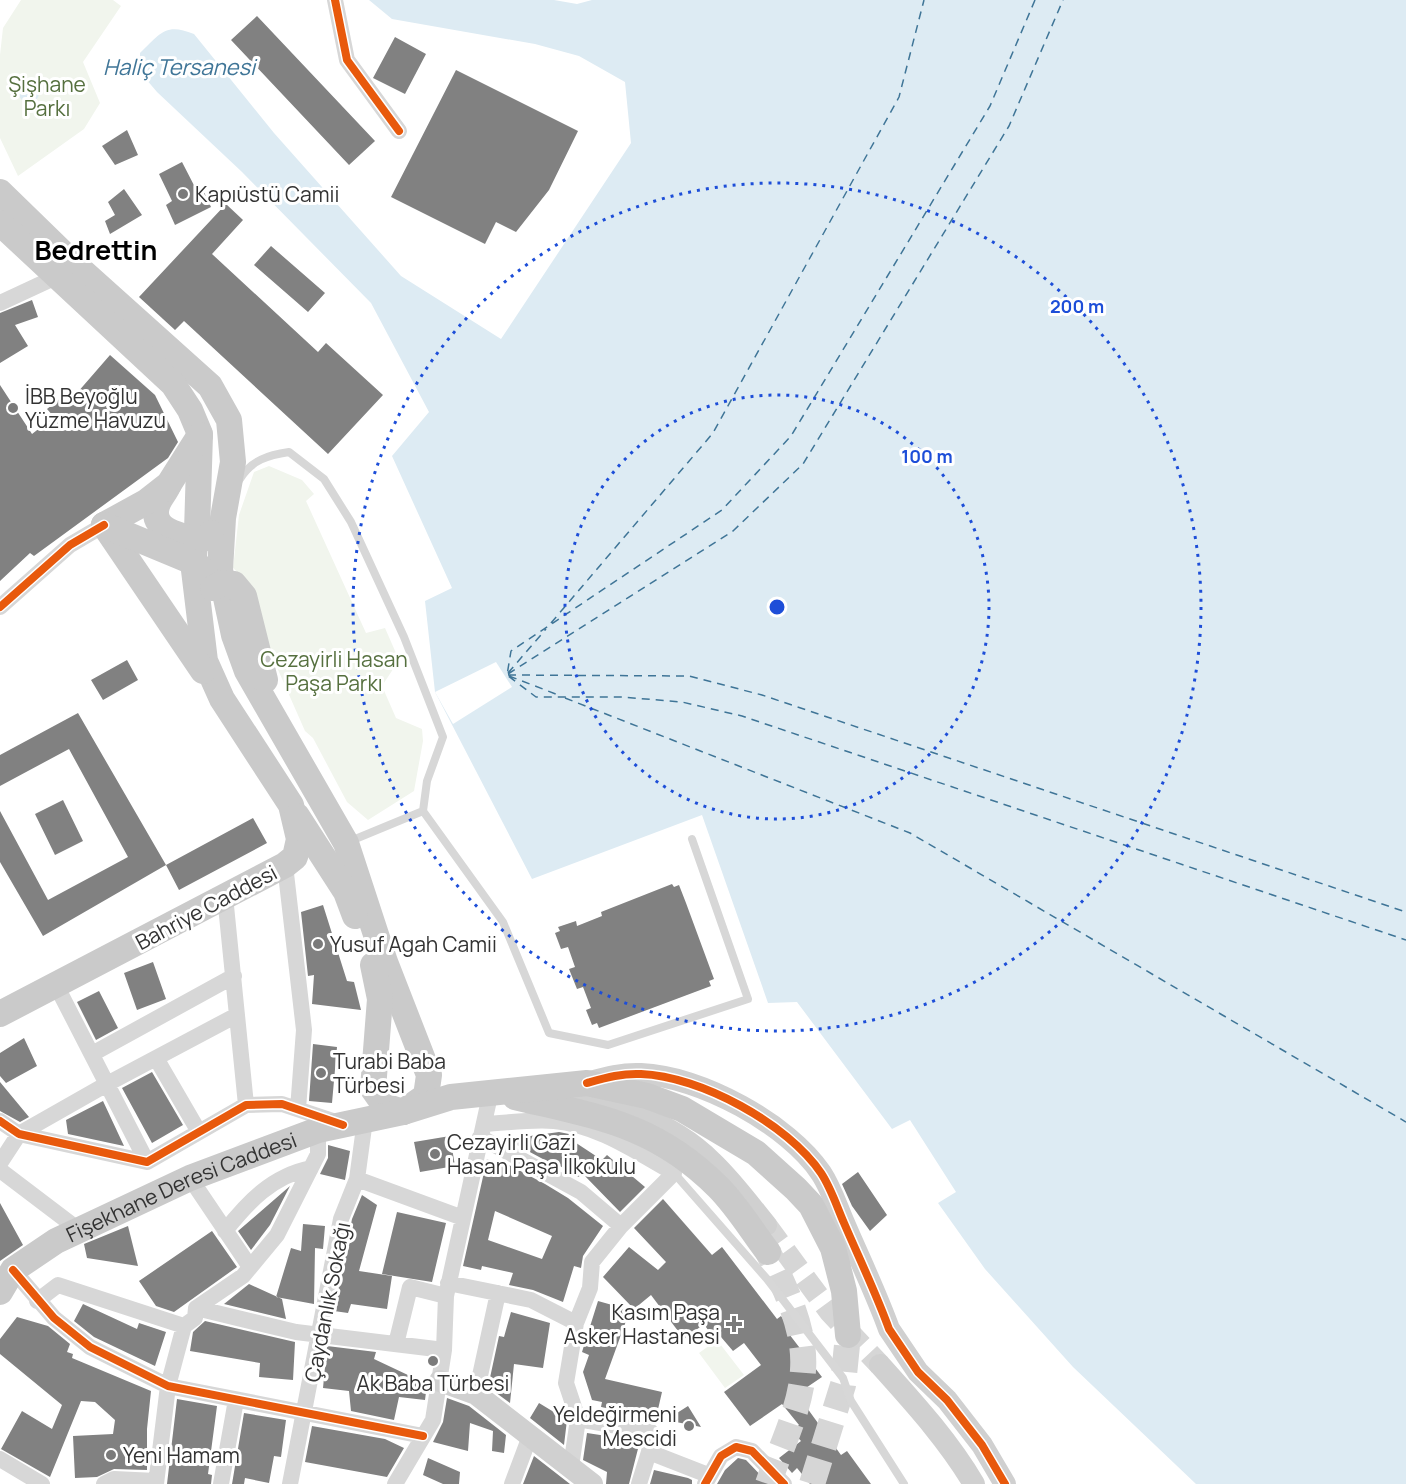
<svg xmlns="http://www.w3.org/2000/svg" width="1406" height="1484" font-family="Manrope,sans-serif">
<rect width="100%" height="100%" fill="#fff"/>
<path fill="#f1f5ed" d="M21 0H113L121 6 83 62 100 103 84 129 18 176 0 138V55L3 28Z
M269 466 302 480 314 494 306 501 366 633 385 628 399 660 382 686 396 718 422 729 423 741 414 791 368 820 347 802 313 738 305 731 268 647 248 582 233 568 239 515 254 472Z
M717 1340 744 1375 725 1388 699 1353Z"/>
<path fill="#ddebf3" d="M369 0H554L577 4 592 0H1406V1484H1196L1073 1367 985 1269 938 1203 956 1192 910 1120 892 1129 797 1002 768 1003 702 815 532 879 435 692 425 601 452 588 392 456 429 412 371 303 242 172 157 92 140 72V53C160 34 165 22 194 34L274 133 401 276 501 339 631 143 625 82 579 56 535 44 392 19Z
M19 93a10 10 0 1 1 20 0a10 10 0 1 1-20 0Z"/>
<path fill="#fff" d="M496 662 512 687 453 724 435 692Z"/>
<g fill="none" stroke-linecap="round" stroke-linejoin="round">
<path stroke="#3f7597" stroke-width="1.5" stroke-dasharray="8 6" stroke-linecap="butt" d="M1035 0 990 106 791 436 722 510 511 651 507 675 536 697H622L682 702 742 716 1406 940
M551 623 713 433 899 97 924 0
M508 673 546 629
M508 674 733 531 803 464 1009 126 1063 0
M508 675 689 676 762 695 1406 912
M509 676 561 696
M565 698 910 833 1406 1122"/>
</g>
<path fill="#818181" fill-rule="evenodd" d="M257 16 375 141 349 165 231 40Z
M395 37 426 54 405 94 373 78Z
M456 70 578 131 549 190 516 232 496 222 485 244 391 197Z
M127 130 138 155 115 165 102 146Z
M182 162 199 195 204 192 211 207 175 225 166 205 172 201 159 174Z
M124 189 142 215 110 234 105 221 115 215 108 202Z
M226 204 243 220 212 254 318 352 326 343 383 395 328 454 184 321 175 330 139 297Z
M271 246 325 293 308 312 254 265Z
M32 300 38 317 15 325 28 346 0 363V313Z
M110 355 155 395 178 442 168 458 34 556 30 553 0 581V385L32 434 54 417 47 409 72 389 77 393Z
M127 660 138 680 103 700 91 680Z
M78 713 166 865 43 936 0 862V811L48 900 128 857 69 749 0 786V755Z
M63 800 83 841 55 855 35 814Z
M253 818 267 843 179 890 166 865Z
M672 884 674 887 679 885 686 903 714 979 709 981 711 986 599 1028 597 1023 592 1025 586 1010 591 1008 583 987 577 989 569 969 575 967 568 947 561 949 555 933 560 931 558 927 576 921 577 926 602 916 601 912Z
M323 905 347 981 354 982 361 1010 312 1004 314 975 308 976 301 912Z
M153 962 166 999 137 1010 124 973Z
M99 991 118 1028 96 1040 77 1002Z
M24 1038 37 1066 6 1083 0 1076V1053Z
M313 1044 337 1047 332 1103 309 1101Z
M152 1072 183 1125 152 1143 122 1088Z
M0 1082 29 1117 20 1122 0 1111Z
M103 1101 124 1146 68 1134 66 1120Z
M559 1132 569 1134 567 1137 602 1160 607 1155 645 1187 620 1212 583 1174 578 1177 555 1163 554 1165 515 1144 516 1138Z
M450 1136 455 1166 420 1172 414 1142Z
M328 1145 350 1151 345 1180 320 1174 328 1158Z
M487 1159 509 1165 545 1184 568 1198 603 1226 583 1256 581 1268 574 1266 563 1302 533 1290 509 1285 513 1273 482 1266 481 1270 463 1266ZM495 1211 552 1236 542 1259 488 1240Z
M858 1172 887 1215 870 1231 852 1206 842 1184Z
M290 1186 270 1225 251 1250 238 1231Z
M362 1195 377 1205 359 1271 392 1276 387 1309 351 1304 348 1313 334 1311 352 1219Z
M663 1199 712 1255 722 1247 777 1319 781 1316 789 1328 786 1330 822 1377 797 1394 841 1455 847 1451 871 1484H810L797 1468 792 1473 779 1458 801 1441 792 1431 799 1425 782 1404 750 1426 724 1392 761 1365 744 1343 733 1351 715 1330 710 1333 704 1324 684 1339 651 1295 634 1309 603 1277 629 1247 658 1270 666 1262 634 1228Z
M0 1203 23 1245 0 1261Z
M397 1212 446 1223 432 1282 382 1274Z
M303 1224 325 1226 323 1249 315 1248 314 1304 276 1297 291 1248 301 1251Z
M128 1226 138 1266 87 1258 84 1244Z
M212 1231 237 1267 174 1312 156 1306 139 1281Z
M249 1284 282 1299 286 1319 224 1304Z
M598 1301 630 1310 605 1379 662 1392 656 1418 601 1407 602 1402 592 1400 583 1372 589 1355 582 1352Z
M83 1304 137 1329 139 1323 166 1332 155 1366 94 1337 74 1321Z
M511 1312 550 1323 543 1368 514 1364 510 1403 488 1387 499 1336 504 1337Z
M17 1317 48 1326 70 1344 67 1352 73 1354 72 1358 151 1391 147 1429V1470L114 1469 97 1477 75 1478 73 1436 113 1434 115 1420 95 1402 81 1401 50 1477 1 1449 22 1411 52 1429 62 1405 0 1354V1339Z
M205 1321 295 1342 293 1380 259 1377 260 1363 190 1351 193 1332Z
M327 1346 376 1352 374 1359 427 1384 425 1400 399 1397 394 1420 351 1411 349 1391 323 1388Z
M447 1398 469 1406 506 1435 504 1453 492 1451 493 1431 470 1423 468 1451 433 1442 443 1422Z
M177 1399 217 1406 208 1474 212 1475 211 1484H167Z
M539 1403 567 1420 564 1445 530 1418Z
M688 1406 701 1427 666 1420Z
M244 1413 286 1420 281 1457 274 1456 269 1483 245 1478 244 1484H232Z
M312 1426 385 1439 404 1448 387 1477 305 1462Z
M587 1433 640 1441 629 1484H606L607 1472 583 1460Z
M534 1456 570 1484H523Z
M428 1458 460 1472 459 1484H443L423 1475Z
M738 1458 746 1460 769 1484H717L725 1470Z
M654 1470 688 1478 692 1480V1484H650Z"/>
<g fill="none" stroke-linecap="round" stroke-linejoin="round">
<path stroke="#d6d6d6" stroke-width="22" stroke-dasharray="22 11" stroke-linecap="butt" d="M766 1225 830 1312 880 1365"/>
<path stroke="#d6d6d6" stroke-width="26" stroke-dasharray="26 13" stroke-linecap="butt" d="M768 1484C780 1449 801 1408 803 1370 806 1329 785 1289 768 1252
M812 1484 843 1385 848 1335"/>
<path stroke="#d7d7d7" stroke-width="8" d="M240 479C251 460 269 455 289 452L324 479 351 522 404 637 443 737 427 781 423 811 503 922 549 1033 608 1045 748 999 692 839
M348 842 423 811
M674 1173 767 1279 843 1378 851 1401 904 1484"/>
<path stroke="#d7d7d7" stroke-width="16" d="M335 0 347 60 399 131
M0 303 56 277
M0 607 70 545 104 525
M285 865 304 1030 298 1109
M225 896 246 1105
M56 985 147 1162
M92 1054 234 976
M156 1058 199 1132
M0 1121 19 1134 147 1162 246 1105 282 1104 342 1124
M484 1124C507 1123 531 1119 554 1121 596 1124 638 1153 674 1173L621 1226 592 1262 590 1288 576 1323 566 1383 578 1419 651 1432 649 1452 639 1484
M480 1137 581 1192 621 1226
M0 1163 19 1134 107 1084 237 1015
M0 1170 79 1230
M190 1178 250 1267
M357 1179 463 1218
M225 1231C248 1202 272 1176 311 1168
M13 1270 54 1318 90 1347 168 1386 423 1436
M448 1283 531 1300 576 1323
M37 1301 58 1285 184 1326
M196 1308 296 1332 444 1350
M196 1308 243 1276 277 1235 318 1154V1130
M396 1344 410 1287 446 1296
M476 1394 498 1293
M649 1452 708 1475
M0 1459 42 1484
M571 1467 578 1419
M104 1484 114 1479 156 1481
M156 1484 168 1386 184 1326 195 1318 196 1308
M221 1484 236 1400
M290 1484 341 1219 357 1179 365 1120
M395 1484 433 1420 444 1350 446 1296 491 1091
M512 1484 530 1436
M705 1484 721 1456 736 1447 752 1451 784 1484"/>
<path stroke="#d0d0d0" stroke-width="22" d="M587 1083C605 1078 622 1073 641 1074 700 1076 788 1124 821 1173 831 1188 837 1207 844 1223 859 1258 876 1293 889 1329L918 1372 947 1400 982 1445 1005 1484
M553 1099C610 1101 671 1121 712 1162 732 1181 749 1204 766 1225
M880 1365C914 1403 948 1440 974 1484
M440 1381 476 1394 592 1484"/>
<g stroke="#cacaca" stroke-width="26">
<path d="M0 192 73 263 210 386 229 420 233 462 223 518 220 570 234 635 247 671 346 843 385 962 429 1075 426 1096 403 1112"/>
<path d="M0 223 173 384 190 410 200 434 197 531 193 562 205 661 222 699 291 805 299 839 295 857 285 865 0 1014"/>
<path d="M169 484C166 492 159 498 157 506 149 533 189 539 207 538L211 533"/>
<path d="M104 525 203 671"/>
<path d="M104 525 146 502 169 484 200 435"/>
<path d="M104 525 193 562 205 571"/>
<path d="M213 588 222 583 234 584 244 596 265 680"/>
<path d="M297 816 346 892 355 916"/>
<path d="M373 965 380 999 373 1089 385 1106 403 1112"/>
<path d="M515 1097C598 1117 655 1124 718 1187 737 1206 752 1231 768 1252"/>
<path id="s1" d="M0 1292 13 1270 56 1241 190 1178 318 1130 403 1112 451 1097 587 1083 647 1096 682 1109 756 1153 796 1189 811 1205 833 1248 844 1291 848 1335"/>
</g>
<g stroke="#fff" stroke-width="11">
<path id="cycleway" d="M335 0 347 60 399 131
M0 607 70 545 104 525
M587 1083C605 1078 622 1073 641 1074 700 1076 788 1124 821 1173 831 1188 837 1207 844 1223 859 1258 876 1293 889 1329L918 1372 947 1400 982 1445 1005 1484
M0 1121 19 1134 147 1162 246 1105 282 1104 343 1125
M13 1270 54 1318 90 1347 168 1386 423 1436
M705 1484 721 1456 736 1447 752 1451 784 1484"/>
</g>
<use href="#cycleway" stroke="#e8590c" stroke-width="8"/>
</g>
<g fill="none" stroke="#1d4ed8" stroke-width="3" stroke-dasharray="3 6">
<circle cx="777" cy="607" r="212"/>
<circle cx="777" cy="607" r="424"/>
</g>
<g fill="#7a7a7a" stroke="#fff" stroke-width="2">
<circle cx="183" cy="194" r="6"/>
<circle cx="13" cy="408" r="6"/>
<circle cx="318" cy="944" r="6"/>
<circle cx="321" cy="1073" r="6"/>
<circle cx="435" cy="1154" r="6"/>
<path d="M731 1315h6v6h6v6h-6v6h-6v-6h-6v-6h6z"/>
<circle cx="433" cy="1361" r="6"/>
<circle cx="689" cy="1426" r="6"/>
<circle cx="111" cy="1455" r="6"/>
</g>
<g text-anchor="middle" dominant-baseline="central" stroke-width="6" stroke-linejoin="round" paint-order="stroke">
<g font-size="21" fill="#56703f" stroke="#fff">
<text x="47" y="84">Şişhane<tspan x="47" dy="24">Parkı</tspan></text>
<text x="334" y="659">Cezayirli Hasan<tspan x="334" dy="24">Paşa Parkı</tspan></text>
</g>
<g font-size="21" fill="#333" stroke="#fff" text-anchor="start">
<text x="195" y="194">Kapıüstü Camii</text>
<text x="25" y="396">İBB Beyoğlu<tspan x="25" dy="24">Yüzme Havuzu</tspan></text>
<text x="330" y="944">Yusuf Agah Camii</text>
<text x="333" y="1061">Turabi Baba<tspan x="333" dy="24">Türbesi</tspan></text>
<text x="447" y="1142">Cezayirli Gazi<tspan x="447" dy="24">Hasan Paşa İlkokulu</tspan></text>
<text x="720" y="1312" text-anchor="end">Kasım Paşa<tspan x="720" dy="24">Asker Hastanesi</tspan></text>
<text x="433" y="1383" text-anchor="middle">Ak Baba Türbesi</text>
<text x="677" y="1414" text-anchor="end">Yeldeğirmeni<tspan x="677" dy="24">Mescidi</tspan></text>
<text x="123" y="1455">Yeni Hamam</text>
</g>
<g font-size="21" fill="#333" stroke="#fff">
<text transform="translate(206 907) rotate(-28)">Bahriye Caddesi</text>
<text stroke="none"><textPath href="#s1" startOffset="214">Fişekhane Deresi Caddesi</textPath></text>
<text transform="translate(327 1302) rotate(-79)">Çaydanlık Sokağı</text>
</g>
<g font-size="22" font-style="italic" fill="#3f7597" stroke="#fff">
<text x="179" y="67">Haliç Tersanesi</text>
</g>
<g font-size="27" font-weight="bold" fill="#000" stroke="#fff">
<text x="96" y="249">Bedrettin</text>
</g>
</g>
<circle cx="777" cy="607" r="9" fill="#1d4ed8" stroke="#fff" stroke-width="3"/>
<g font-size="18" text-anchor="middle" font-weight="bold" fill="#1d4ed8" stroke="#fff" stroke-width="6" stroke-linejoin="round" paint-order="stroke">
<text x="1077" y="313">200 m</text>
<text x="927" y="463">100 m</text>
</g>
</svg>
